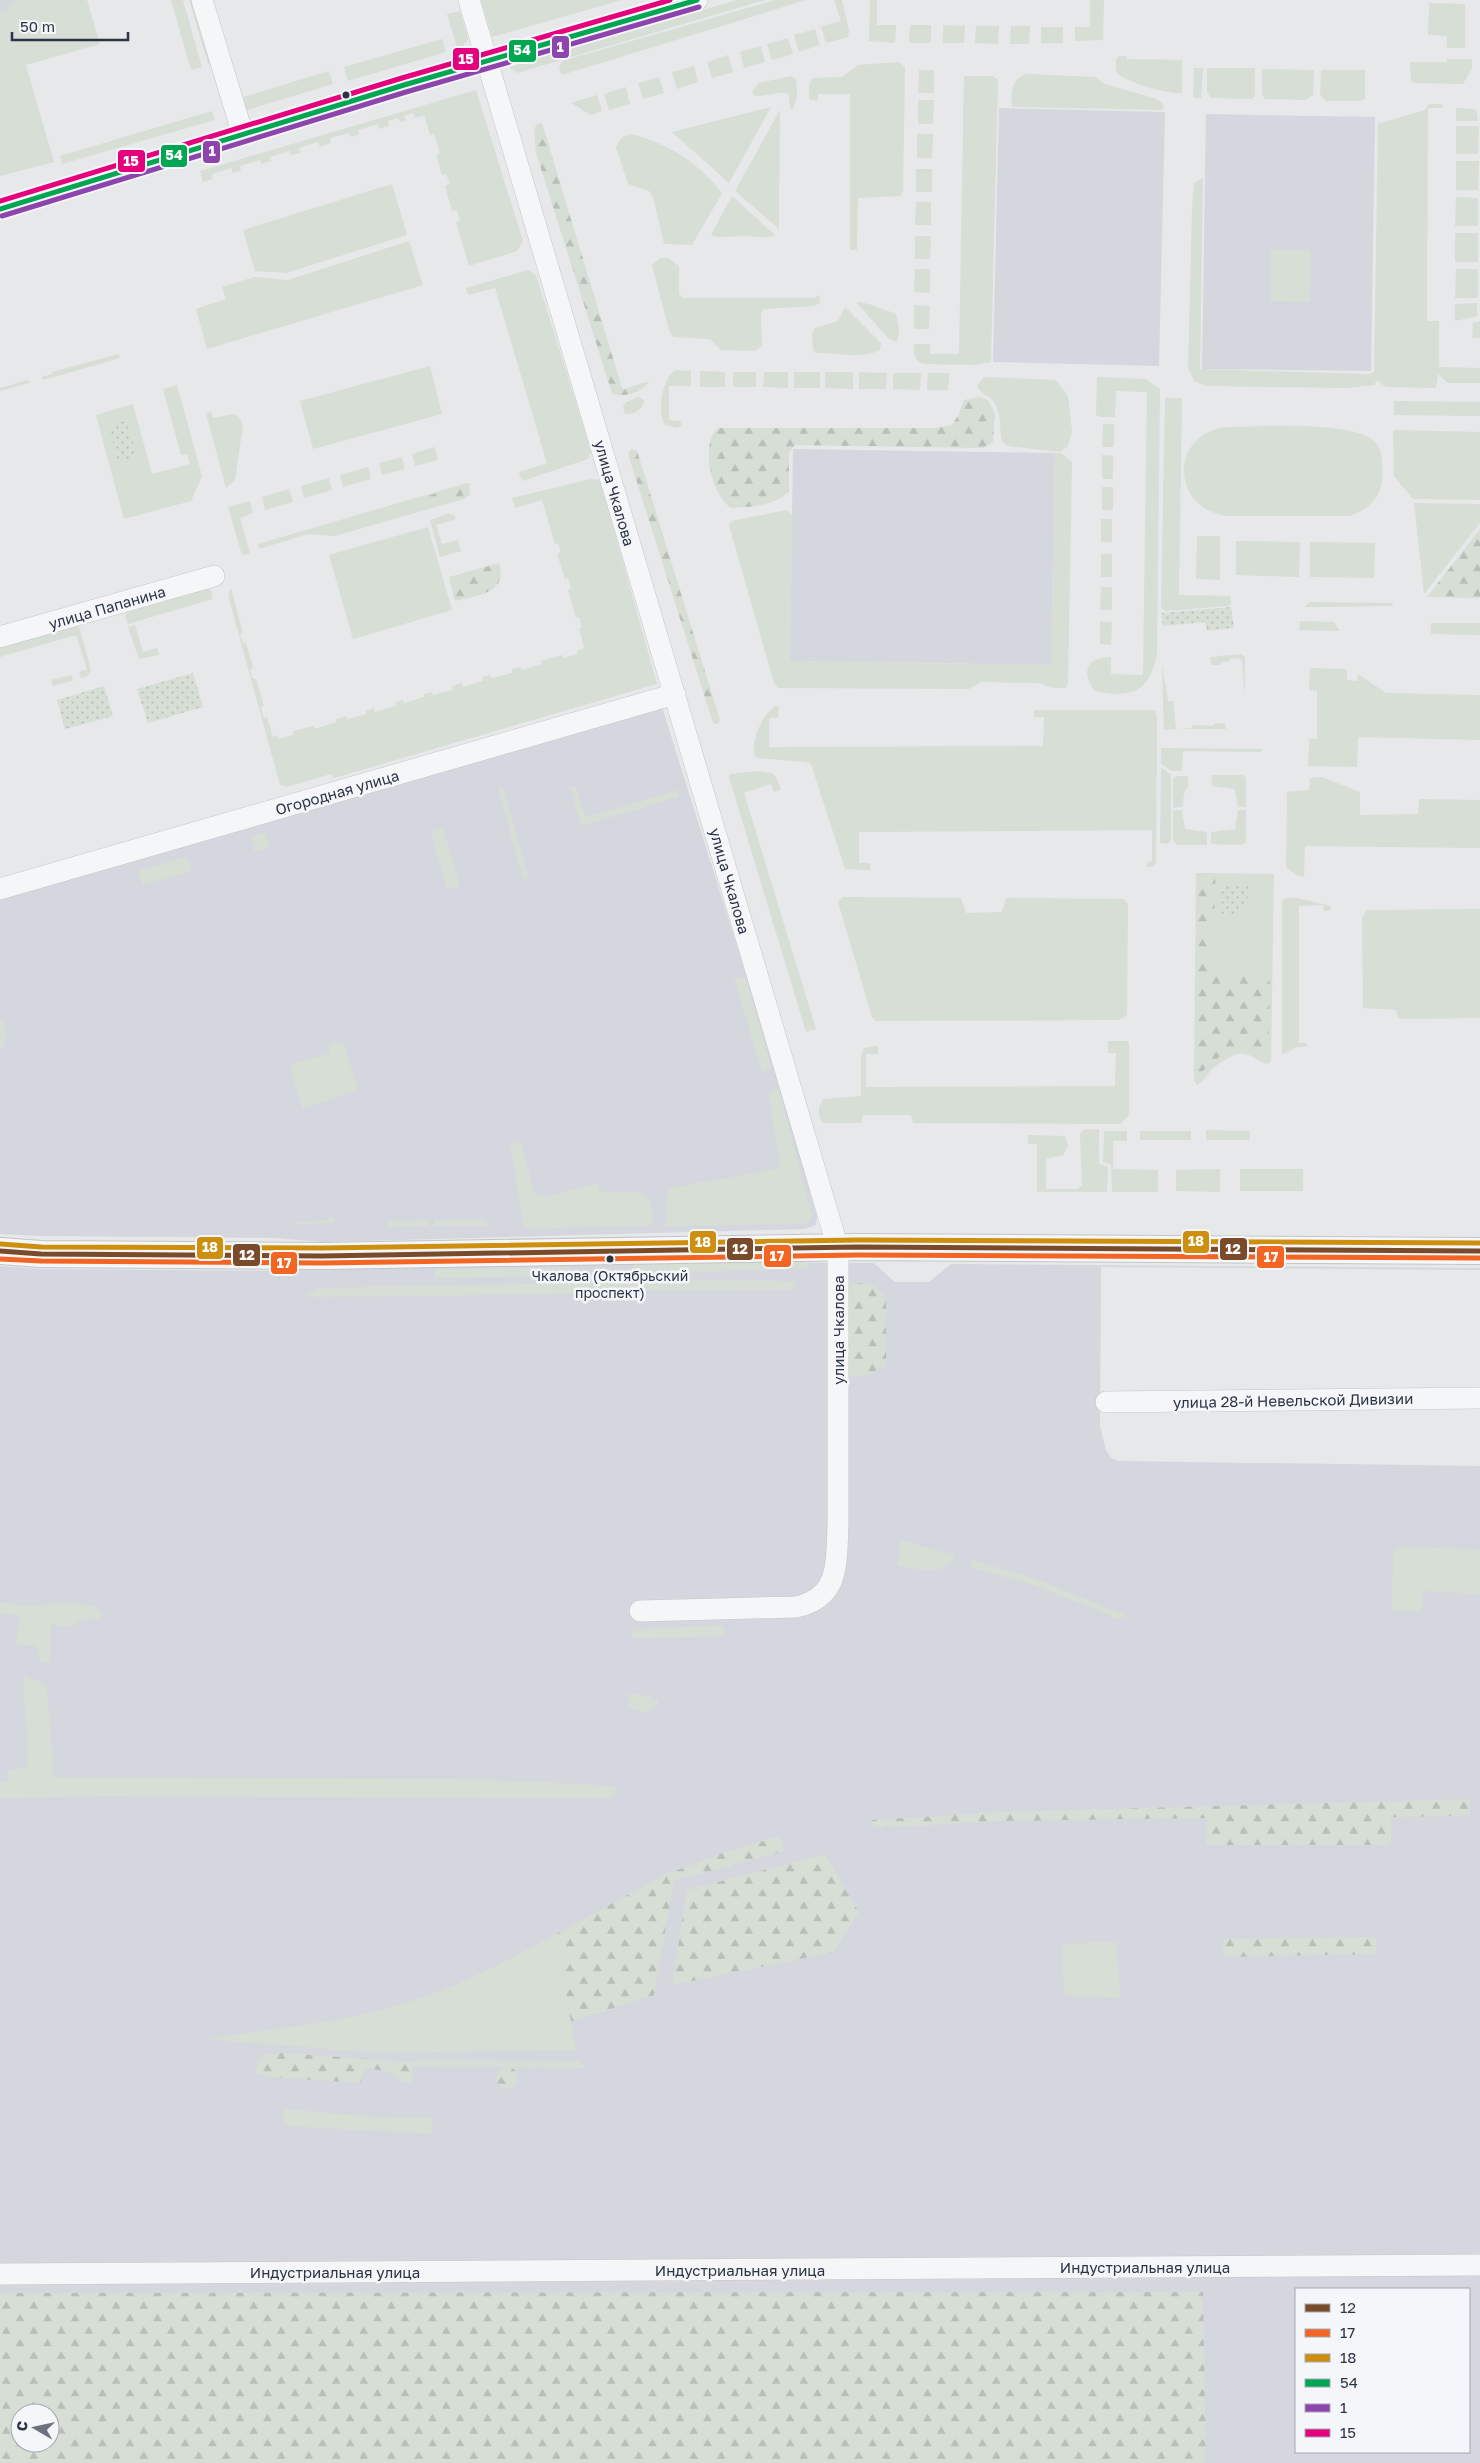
<svg xmlns="http://www.w3.org/2000/svg" width="1480" height="2463" font-family="'Golos Text',sans-serif">
<defs>
<pattern id="forest-firs" width="22" height="20" patternUnits="userSpaceOnUse" patternTransform="scale(1.25)"><rect width="22" height="20" fill="#d6ded6"/><path d="M5 1l3.5 6h-7zM16 11l3.5 6h-7z" fill="#b8bfb9"/></pattern>
<pattern id="park-dots" width="8" height="8" patternUnits="userSpaceOnUse" patternTransform="scale(1.25)"><rect width="8" height="8" fill="#d6ded6"/><path d="M2 2h.1M6 6h.1" fill="none" stroke="#b8bfb9" stroke-width="1.8" stroke-linecap="round"/></pattern>
</defs>
<rect width="100%" height="100%" fill="#e6e8ea"/>
<path fill="#d4d7dd" fill-rule="evenodd" d="M0 0H43L0 13Z
M999 108 1165 112 1159 366 993 362Z
M1206 114 1375 117 1371 371 1202 369Z
M793 449 1055 453 1051 665 790 661Z
M662 707 785 1099 817 1217 816 1225 804 1229 322 1242 275 1238 42 1236 0 1234V897Z
M686 1262 874 1263 895 1282H929L951 1264 1480 1268V1270L1101 1267 1100 1426 1106 1450 1111 1458 1118 1461 1480 1466V2463H0V1266L41 1269 275 1271 322 1267ZM1296 2289H1469V2452H1296ZM20 2413H50V2443H20Z"/>
<path fill="#d6ded6" d="M20 0H87L100 44 26 65 54 162 0 176V13L10 10 9 4Z
M171 0H183L202 67 191 70Z
M189 0H198L216 62 208 64Z
M481 0H622L492 37Z
M737 0H765L517 73 510 68 511 66Z
M775 0H806L562 75 559 67 562 61Z
M834 0H842L849 31 848 37 826 43 821 26 841 21Z
M870 0H877V25H896L895 43 869 41Z
M1090 0H1104L1103 40 1075 41V27H1090Z
M1429 3 1465 4V48H1447V36L1428 35Z
M460 11 468 39 462 47 457 48 447 14Z
M910 25H931V43H909Z
M943 25 965 26 964 43H943Z
M976 26H999L998 44 975 43Z
M1011 26H1030L1029 44H1010Z
M1041 27H1063V43H1041Z
M815 29 820 45 799 52 794 35Z
M788 38 793 54 772 60 767 44Z
M442 39 446 52 348 81 344 67Z
M761 46 765 62 744 68 740 52Z
M728 55 733 72 712 78 707 62Z
M1119 56H1127V59L1182 60V93C1168 94 1126 83 1116 72V59Z
M1447 59H1472V68L1463 84 1413 83 1411 81 1410 62H1447Z
M899 62 905 67 903 191 900 196 858 198 857 250H850V94H818V101L809 99V85L813 78 842 77 858 65Z
M694 66 698 82 677 89 672 72Z
M1194 68H1203L1201 98H1193Z
M1207 68H1255V96L1251 99 1211 98 1207 92Z
M1262 69 1314 70 1313 95 1306 100 1265 99 1262 94Z
M919 70H934V93H918Z
M1321 70H1365V99L1360 101H1326L1320 94Z
M329 71 333 84 241 112 237 99Z
M1027 74 1095 77 1105 84 1154 98 1161 102 1164 107 1162 110 1012 107C1011 93 1011 78 1027 74Z
M791 76 796 79 797 96 793 110 790 109 789 94C778 90 767 97 755 96L752 92 759 83Z
M964 76H993L998 80 991 362 975 365 924 364C913 361 914 353 914 344H930V354H959Z
M659 77 664 93 643 99 638 83Z
M626 87 630 104 609 110 604 94Z
M476 90 523 241 517 251 469 266 456 222 460 221 457 210 452 211 445 186 450 184 446 174 442 175 436 155 440 153 434 134 430 135 424 115 415 118 413 113 404 116 406 121 400 122 398 118 388 121 389 126 379 129 378 124 358 130 359 135 351 137 349 133 330 138 331 143 320 147 318 142 299 148 300 153 291 155 289 151 270 157 271 161 261 164 260 160 240 166 241 170 233 173 231 168 212 174 213 179 203 182 200 171Z
M597 95 602 111 591 115 571 103Z
M918 100H934L933 124H918Z
M1429 104H1442L1443 108H1428L1427 321H1439V367L1480 368V383H1448L1438 374 1436 388 1386 387 1376 380 1375 385 1347 388 1206 386 1194 381 1188 367 1192 209 1194 183 1203 178 1200 369 1368 374 1374 372 1378 124 1425 110Z
M771 107 729 183 672 132Z
M1456 108 1476 109 1478 121H1456Z
M780 110 779 229 735 191Z
M212 111 215 120 62 164 60 156Z
M1456 126H1479L1478 154H1456Z
M631 134C668 143 700 164 722 193L692 245 664 244 653 197 649 191 628 184 616 147 622 137Z
M917 134H933L932 158H917Z
M1456 161H1479L1478 190H1456Z
M916 169H932V192H916Z
M392 184 407 235 286 273 255 271 243 230Z
M732 196 775 235C763 240 756 236 744 236 733 236 722 239 711 235Z
M1456 197 1478 198V226H1455Z
M916 202H931V225H915Z
M1455 233H1478V262H1455Z
M915 236H931L930 259H915Z
M409 241 423 285 207 349 196 309 226 299 222 287 254 277 288 280Z
M1271 249H1311L1310 302 1270 301Z
M661 258H668L679 266V294L683 298H814L819 295 820 303 814 306 764 309 761 313 762 346 755 351 721 350 710 339 673 337 669 330 652 265Z
M915 269H930V293L914 292Z
M1456 269H1478V298H1455Z
M528 270 536 275 591 451 588 459 522 481 519 472 547 463 495 288 468 295 466 288Z
M856 302C874 303 880 310 896 313L899 330 897 342 889 339Z
M1477 303V316L1455 321V304Z
M914 305 930 306 929 329H914Z
M845 307 881 343 880 350C863 359 835 353 816 353L813 350 812 333 815 328 838 321Z
M1480 321V338H1472L1473 323Z
M119 354 120 358 43 380 42 377 52 374V372Z
M430 366 442 414 313 449 300 401Z
M675 370 691 371V386H669V420L680 421 682 425 678 428 665 425C657 412 662 379 675 370Z
M700 371 725 372V387H700Z
M733 372H756V387H733Z
M764 372H788V388L763 387Z
M794 372H820V388H794Z
M825 372H853V389L825 388Z
M859 372 887 373 886 389H859Z
M893 373H921L920 390 893 389Z
M928 373H949L948 390H927Z
M984 377 1056 380 1068 396 1072 431 1068 446 1060 452 1008 446 1002 442C999 429 1002 413 994 402 989 395 981 394 977 386Z
M1097 377 1146 379 1160 389 1157 654C1150 691 1132 699 1096 691L1092 688C1081 668 1090 657 1111 657V674L1143 675 1147 392 1116 391 1115 417H1101L1096 415Z
M28 380 29 383 0 391V388Z
M177 385 202 476 191 501 124 519 96 415 133 404 152 474 190 464 187 454 181 455 163 389Z
M639 397 644 400C643 410 635 414 625 414L623 407 626 402Z
M1165 398H1182L1179 595 1230 596 1231 604 1228 606 1167 611 1161 609Z
M1394 401 1480 402V416L1394 415Z
M211 412 213 418 233 414 239 417 243 425 235 480 226 488 206 413Z
M1103 424H1114V447H1102Z
M1228 427C1259 427 1355 420 1375 442 1383 450 1383 467 1382 478 1381 499 1368 509 1350 516H1227C1169 508 1170 432 1228 427Z
M1393 430 1480 432V500L1413 499 1394 476Z
M435 447 438 460 415 466 412 454Z
M1055 453H1061L1072 462 1068 683 1066 688H1052L1040 683 981 682 969 689 778 688 774 683 729 525 731 521 787 510 792 515 790 661 1051 665Z
M1102 455 1113 456V479H1102Z
M402 457 405 469 382 475 379 463Z
M368 467 371 479 343 487 340 475Z
M329 478 332 490 304 498 301 486Z
M591 479 600 480 657 684 334 778 331 774 286 787 280 785 228 595 231 588 243 633 240 634 243 644 246 643 253 668 250 670 253 679H256L264 706 261 707 264 718 267 717 273 737 277 736 278 739 293 735V731L313 726 315 729 337 722 336 719 346 716 348 719 366 714V711L374 708 375 712 396 706 395 702 403 700 404 703 424 697V694L432 692 433 695 453 690 452 686 462 683 463 687 483 681V677L490 675 492 678 512 673V669L521 667 522 670 542 664 541 661 562 655 563 658 577 654V651L584 648 579 628 582 627 579 617 576 618 568 590 571 588 568 578 565 579 557 554 561 552 558 543 555 544 542 500 515 508 512 498Z
M467 483H469L470 494 464 499 335 536 308 534 259 549 258 544Z
M1102 487H1113V510H1102Z
M289 489 293 502 265 510 262 497Z
M250 501 253 513 240 518 250 553 242 555 228 507Z
M1414 503 1480 504V523L1424 594Z
M447 514 454 515 456 519 436 525 442 544 458 540 461 551 440 557 430 520Z
M1101 519H1112V542H1101Z
M428 527 452 610 353 639 329 555Z
M1197 536H1220V580L1196 579Z
M1236 541 1300 542 1299 577 1236 575Z
M1310 542 1375 543 1374 578 1310 577Z
M1101 554H1112V577H1101Z
M1101 587H1112V610H1100Z
M208 589 211 590 213 599 128 624 125 616 128 612Z
M1309 602 1392 603 1393 606 1305 607Z
M1100 621 1112 622 1111 645 1100 644Z
M1300 621 1334 622 1340 631 1299 630Z
M78 623 91 670 88 676 81 678 79 672 87 669 76 635 0 657V645Z
M1431 623H1480V635L1431 634Z
M135 625 143 652 157 648 159 655 139 659 128 627Z
M1242 654 1245 658V697L1242 661 1239 658 1230 659 1229 661 1221 662V665H1211L1210 657Z
M1162 664 1168 701H1173L1176 729 1164 730Z
M1310 668 1347 669V680L1357 681 1358 674 1386 693 1480 695V740L1358 737 1357 767 1308 766 1309 739H1317V691L1309 690Z
M71 675 73 681 53 686 51 680Z
M775 706H779L778 718H769V747L1043 746 1044 717H1034V710H1155L1157 718 1156 862 1153 867H1147V862L1152 861V830L859 832V863H870V870L845 869 811 764 806 762 758 758 755 756C750 741 763 714 775 706Z
M1225 723 1226 729H1179L1192 728V725L1214 726V724Z
M1161 748 1261 749 1262 750 1261 752 1183 751 1182 771H1172L1161 764Z
M1161 767 1171 775V841L1167 844 1160 843Z
M757 771 772 773 777 779 781 790 774 792 771 784 744 793 816 1029 806 1032 729 777 730 774Z
M1211 775H1242L1246 778V807H1238L1235 789 1212 786Z
M1177 776H1188V788L1185 789 1182 807 1173 808V779Z
M1322 777 1360 792V815L1418 814 1419 799 1480 800V848L1305 846 1304 877 1298 876 1286 867 1287 792 1309 790 1310 778Z
M576 786 586 817 677 790 679 797 581 826 570 787Z
M503 787 529 878 523 880 498 788Z
M1173 810H1182L1185 829 1207 832V845H1177L1173 840Z
M1238 810H1246V842L1241 845 1211 844V832L1235 829Z
M443 827 460 886 447 890 430 831Z
M265 832 270 848 255 852 250 836Z
M187 856 192 871 143 885 138 871Z
M1196 873 1274 874 1271 1061 1268 1064C1258 1063 1250 1051 1238 1054 1232 1055 1218 1064 1213 1068 1207 1074 1205 1081 1197 1085L1194 1080Z
M843 897 961 898 966 913 1002 912 1006 898 1124 899 1128 904 1127 1015 1120 1020 876 1021 872 1017 838 902Z
M1286 898H1297L1331 906V910L1324 911 1323 905 1299 906V1043H1307V1047H1297L1284 1054H1282V901Z
M1480 909V1018L1403 1019 1398 1017 1396 1010 1363 1008 1362 918 1367 910Z
M745 976 772 1069 762 1072 734 979Z
M0 1019C11 1028 6 1042 0 1052Z
M1108 1041H1127L1129 1043V1114L1121 1124 913 1123 911 1115H863L861 1123H823C817 1115 818 1106 823 1099L861 1096V1056L864 1048 878 1046V1054H866V1087L1115 1086 1116 1053H1108Z
M335 1042 336 1045 344 1043 358 1090 303 1109 289 1065 331 1053 328 1044Z
M779 1089 812 1216 810 1222 807 1224 666 1226V1194L671 1188 771 1170 778 1167 779 1158 768 1095 771 1091Z
M1099 1129V1164L1108 1167 1107 1192H1037V1144H1028V1135L1065 1136 1068 1146 1063 1155 1046 1159V1189H1079L1080 1186H1082L1080 1134 1083 1130Z
M1206 1130 1250 1131V1140H1206Z
M1104 1131H1127V1141H1113V1169L1158 1170V1192H1112L1111 1164 1103 1162Z
M1140 1131H1191V1140H1140Z
M521 1142 534 1191 539 1196H547L598 1183 600 1191 643 1193C654 1201 652 1213 652 1225L526 1229 523 1227 510 1144Z
M1220 1169V1192L1176 1191V1170Z
M1240 1169H1303V1191H1240Z
M332 1215H335L334 1223 298 1225 295 1223 327 1220Z
M484 1219 489 1225 434 1226V1220Z
M429 1220V1226L387 1227V1221Z
M640 1261H806L809 1267 805 1269 623 1274Z
M569 1267 577 1276 435 1278V1269Z
M715 1280 796 1281 795 1289 599 1291 579 1294 316 1297 302 1295 319 1288Z
M900 1540 955 1555C946 1579 917 1568 897 1566Z
M1402 1547 1480 1549V1594L1423 1591 1422 1611H1392L1393 1550Z
M972 1560 1034 1578 1128 1616 1119 1619 1030 1584 972 1568 970 1565Z
M0 1602C8 1603 16 1605 23 1606 46 1606 81 1597 101 1611V1619L80 1620 76 1625H51L50 1663H41L36 1646 16 1644 19 1616 0 1613Z
M723 1625 725 1632 723 1636 636 1639 630 1637 634 1629Z
M23 1675 43 1683 47 1687 54 1777 461 1779 604 1785 615 1786 618 1790 612 1799 103 1796 0 1799V1783L8 1782 7 1770 28 1767Z
M628 1694 651 1696V1700H658V1705L650 1711 642 1712 629 1707Z
M556 1934 576 2050 377 2053 204 2039C266 2029 327 2025 388 2008 448 1992 502 1964 556 1934Z
M1117 1942 1120 1998 1064 1995 1062 1944Z
M418 2060 581 2061 585 2068 413 2067V2062Z
M284 2109 378 2117 433 2118 432 2134 283 2126Z"/>
<path fill="url(#forest-firs)" fill-rule="evenodd" d="M542 123 622 388 624 389 650 381C640 393 628 397 613 394L611 390 536 153 534 129 537 124Z
M980 397 988 400 995 414 993 442 983 448 795 445 789 453V491C776 506 749 507 731 508 712 495 699 445 718 428H936L952 425 959 414 964 400Z
M631 449 637 451 720 720 718 724 713 723 628 454Z
M460 486 464 490 463 497 428 507H423L421 498 424 497Z
M1480 529V598L1427 597Z
M499 563C508 594 478 595 455 601L449 577Z
M1202 875H1214C1221 893 1203 961 1215 969 1226 975 1251 967 1268 975L1270 984 1268 1054 1265 1057 1247 1049 1231 1047 1200 1073 1196 1072V1068L1197 887V880Z
M862 1283C876 1285 881 1289 886 1302V1367L877 1368 872 1375 849 1376 846 1375 847 1290 852 1284Z
M1470 1799V1816L1391 1817V1845H1206V1818L1003 1821 873 1828 872 1820 1002 1812Z
M781 1836 784 1851 674 1881 654 1995 571 2022 556 1934 664 1875 731 1850Z
M825 1854 859 1912 834 1952 672 1985 687 1890Z
M1376 1937V1954L1223 1957V1939Z
M281 2053 413 2062 412 2083 401 2082 391 2072 366 2068 361 2083 268 2077 256 2073 257 2061 263 2055Z
M496 2078a11 11 0 1 1 22 0a11 11 0 1 1-22 0Z
M1203 2292 1206 2463H0V2293ZM20 2413H50V2443H20Z"/>
<path fill="url(#park-dots)" d="M126 420 137 456 118 462 108 425Z
M1231 607 1234 628 1207 631 1205 622 1163 626 1161 613Z
M193 673 203 707 148 723 137 689Z
M104 686 113 716 65 729 57 700Z
M1222 884 1248 885V896L1240 916H1221Z"/>
<g fill="none" stroke-linecap="round" stroke-linejoin="round">
<g stroke="#c4c6c8" stroke-width="22">
<path id="minor" d="M202 0 243 135
M469 0 838 1248V1526C836 1564 840 1597 796 1607L640 1611
M0 209 404 85 697 0
M0 637 214 576
M0 889 675 694
M1106 1402 1480 1398
M0 2274 1480 2265"/>
</g>
<g stroke="#c2c5c8" stroke-width="28">
<path id="major" d="M0 1251 41 1254 322 1256 858 1247 1480 1251"/>
</g>
<use href="#minor" stroke="#f5f6f7" stroke-width="21"/>
<use href="#major" stroke="#f8f8f8" stroke-width="26"/>
<g stroke="#f4f6f9" stroke-width="9">
<path id="bus-1" d="M0 1251 41 1254 322 1256 858 1247 1480 1251"/>
</g>
<g stroke="#f4f6f9" stroke-width="9">
<path id="bus-2" d="M0 1259 41 1261 322 1263 858 1255 1480 1258"/>
</g>
<g stroke="#f4f6f9" stroke-width="9">
<path id="bus-3" d="M1 1244 41 1247 322 1248 858 1240 1480 1243"/>
</g>
<g stroke="#f4f6f9" stroke-width="9">
<path id="bus-4" d="M0 209 404 85 697 0"/>
</g>
<g stroke="#f4f6f9" stroke-width="9">
<path id="bus-5" d="M2 216 406 92 699 7"/>
</g>
<g stroke="#f4f6f9" stroke-width="9">
<path id="bus-6" d="M0 201 402 78 670 0"/>
</g>
<use href="#bus-1" stroke="#7a4b2a" stroke-width="5"/>
<use href="#bus-2" stroke="#f26522" stroke-width="5"/>
<use href="#bus-3" stroke="#ce8f0e" stroke-width="5"/>
<use href="#bus-4" stroke="#00a651" stroke-width="5"/>
<use href="#bus-5" stroke="#8e44ad" stroke-width="5"/>
<use href="#bus-6" stroke="#e5007d" stroke-width="5"/>
</g>
<g fill="#2b3445" stroke="#f4f6f9" stroke-width="2">
<circle cx="346" cy="95" r="4.5"/>
<circle cx="610" cy="1259" r="4.5"/>
</g>
<g text-anchor="middle" dominant-baseline="central" stroke-width="5" stroke-linejoin="round" paint-order="stroke">
<g font-size="14" fill="#2b3445" stroke="#f4f6f9">
<text x="610" y="1275">Чкалова (Октябрьский<tspan x="610" dy="17">проспект)</tspan></text>
</g>
<g font-size="15" fill="#2b3445" stroke="#f4f6f9">
<text transform="translate(615 493) rotate(74)">улица Чкалова</text>
<text transform="translate(107 607) rotate(-16)">улица Папанина</text>
<text transform="translate(337 792) rotate(-16)">Огородная улица</text>
<text transform="translate(730 881) rotate(74)">улица Чкалова</text>
<text transform="translate(838 1330) rotate(-90)">улица Чкалова</text>
<text transform="translate(1293 1400) rotate(-1)">улица 28-й Невельской Дивизии</text>
<text x="1145" y="2267">Индустриальная улица</text>
<text x="740" y="2270">Индустриальная улица</text>
<text x="335" y="2272">Индустриальная улица</text>
</g>
</g>
<g stroke="#f4f6f9" stroke-width="2">
<rect x="551" y="35" width="19" height="24" rx="5" fill="#8e44ad"/>
<rect x="508" y="39" width="29" height="24" rx="5" fill="#00a651"/>
<rect x="452" y="47" width="28" height="24" rx="5" fill="#e5007d"/>
<rect x="202" y="140" width="19" height="24" rx="5" fill="#8e44ad"/>
<rect x="160" y="144" width="28" height="24" rx="5" fill="#00a651"/>
<rect x="117" y="149" width="29" height="24" rx="5" fill="#e5007d"/>
<rect x="1182" y="1230" width="28" height="24" rx="5" fill="#ce8f0e"/>
<rect x="689" y="1230" width="28" height="24" rx="5" fill="#ce8f0e"/>
<rect x="196" y="1236" width="28" height="24" rx="5" fill="#ce8f0e"/>
<rect x="726" y="1237" width="28" height="24" rx="5" fill="#7a4b2a"/>
<rect x="1219" y="1237" width="29" height="24" rx="5" fill="#7a4b2a"/>
<rect x="232" y="1243" width="29" height="24" rx="5" fill="#7a4b2a"/>
<rect x="763" y="1244" width="29" height="24" rx="5" fill="#f26522"/>
<rect x="1256" y="1245" width="29" height="24" rx="5" fill="#f26522"/>
<rect x="270" y="1251" width="28" height="24" rx="5" fill="#f26522"/>
</g>
<g font-size="14" text-anchor="middle" font-weight="bold" fill="#fff">
<text x="560" y="52">1</text>
<text x="522" y="55">54</text>
<text x="466" y="64">15</text>
<text x="212" y="156">1</text>
<text x="174" y="160">54</text>
<text x="131" y="166">15</text>
<text x="1196" y="1246">18</text>
<text x="703" y="1247">18</text>
<text x="210" y="1252">18</text>
<text x="740" y="1254">12</text>
<text x="1233" y="1254">12</text>
<text x="247" y="1260">12</text>
<text x="777" y="1261">17</text>
<text x="1271" y="1262">17</text>
<text x="284" y="1268">17</text>
</g>
<rect x="1295" y="2288" width="175" height="165" fill="#f4f6f9" stroke="#a4a8b1"/>
<rect x="1305" y="2304" width="25" height="8" fill="#7a4b2a" stroke="#a4a8b1"/>
<text x="1340" y="2313" font-size="15" fill="#2b3445">12</text>
<rect x="1305" y="2329" width="25" height="8" fill="#f26522" stroke="#a4a8b1"/>
<text x="1340" y="2338" font-size="15" fill="#2b3445">17</text>
<rect x="1305" y="2354" width="25" height="8" fill="#ce8f0e" stroke="#a4a8b1"/>
<text x="1340" y="2363" font-size="15" fill="#2b3445">18</text>
<rect x="1305" y="2379" width="25" height="8" fill="#00a651" stroke="#a4a8b1"/>
<text x="1340" y="2388" font-size="15" fill="#2b3445">54</text>
<rect x="1305" y="2404" width="25" height="8" fill="#8e44ad" stroke="#a4a8b1"/>
<text x="1340" y="2413" font-size="15" fill="#2b3445">1</text>
<rect x="1305" y="2429" width="25" height="8" fill="#e5007d" stroke="#a4a8b1"/>
<text x="1340" y="2438" font-size="15" fill="#2b3445">15</text>
<g transform="translate(35 2428) rotate(279)"><circle r="24" fill="#f4f6f9" stroke="#a4a8b1"/>
<path d="M0-4L9 19L0 12L-9 19Z" fill="#6c737f"/>
<text y="-8" font-size="14" font-weight="bold" text-anchor="middle" fill="#2b3445">С</text>
</g>
<path d="M12 32v8h116v-8" fill="none" stroke="#2b3445" stroke-width="2.5"/>
<text x="20" y="32" font-size="15" fill="#2b3445" stroke="#f4f6f9" stroke-width="4" paint-order="stroke">50 m</text>
</svg>
